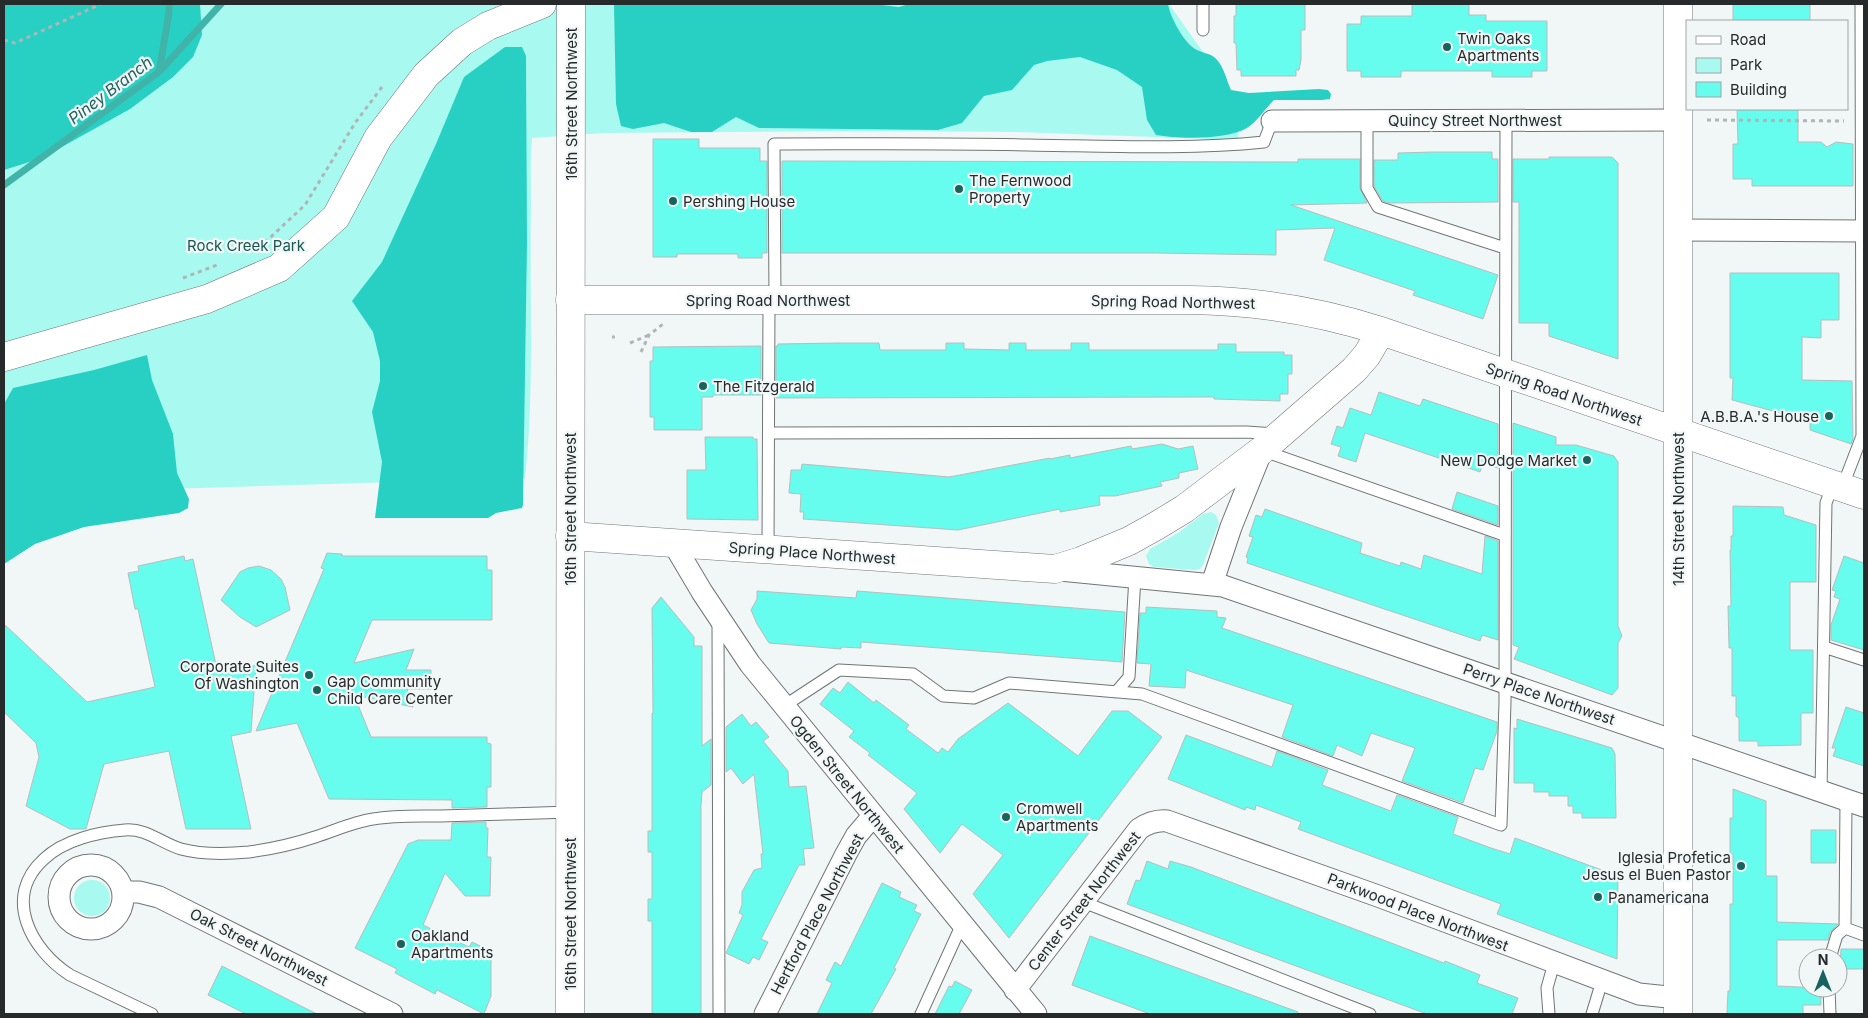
<svg xmlns="http://www.w3.org/2000/svg" width="1868" height="1018" font-family="Inter,sans-serif">
<rect width="100%" height="100%" fill="#f1f7f7"/>
<path fill="#a8f9f0" d="M4 4H1169L1234 96 1239 140 1017 132 877 131 604 133 532 138C530 160 531 184 531 207 529 297 535 387 525 478L4 494Z
M1211 512 1216 515 1219 523 1203 565 1200 569 1194 570 1154 567 1149 564 1146 556 1150 549 1178 533 1203 514Z
M74 898a18 18 0 1 1 36 0a18 18 0 1 1-36 0Z"/>
<path fill="#28d0c3" d="M4 4H200L202 35 193 57 173 77 130 109 42 158 4 170Z
M614 4H873L899 7 909 4H1168C1170 17 1185 45 1197 50 1205 54 1212 53 1218 61 1224 68 1227 81 1231 90L1249 93 1319 89 1328 90 1331 94 1330 99 1322 100H1274C1265 109 1257 122 1247 128 1227 140 1178 139 1156 135L1147 120 1142 87 1117 70 1080 57 1047 61 1034 65 1012 90 984 96 962 123 938 130 759 128 736 117 712 132H691L664 123 633 129 621 126 616 104Z
M505 47H522L526 56 527 242 523 505 522 508 496 513 488 518H375L382 462 372 412 380 381V361L373 332 352 301 382 262 436 144 464 77Z
M147 355 152 380 173 434 177 473 189 499 188 508 179 513 84 527 35 544 4 564V404L13 388 94 370Z"/>
<g fill="none" stroke-linecap="round" stroke-linejoin="round">
<path stroke="#41b4aa" stroke-width="7" d="M159 72 169 13V4
M4 185 159 72 221 4"/>
</g>
<path fill="#66fcee" stroke="#b7bebd" d="M1236 4H1305V30H1301V60L1299 70H1296V76H1241V70H1237L1236 43H1234V16H1236Z
M1412 4H1469V15H1486V21H1547V71H1532V77H1492V71H1401V77H1361V71H1347V24H1361V16H1412Z
M1733 4H1810V21H1733Z
M1737 109H1798V142H1821L1827 147 1836 142 1853 144V186H1752V179H1733V144H1738Z
M653 139H699V148H760V161H767V253H762V258H738V254H677V257H653Z
M1433 152H1492V159H1498V202L1390 203 1383 201 1374 186V160H1398V153Z
M1549 157H1612L1618 163V359L1549 336V323H1519V202H1513V159H1549Z
M1298 159H1360V188L1367 203 1291 205 1498 275 1483 319 1413 295 1415 291 1324 260 1335 228 1276 230V255L1156 253H782V161L1298 162Z
M1730 273H1839V320H1821V338L1802 337V380L1852 381 1853 439 1851 444 1810 430V421L1732 400 1733 378H1730Z
M838 343H879L880 350H946V343H964V349L1009 350V343H1026V350H1071V343H1089V350H1218V344H1236V352H1284V355H1292V374H1288V394H1280V401L1214 399V397L776 398V346H778V344Z
M761 346V395H713V397H702V430H654V417H650V361H653V347Z
M1379 392 1420 406 1423 399 1498 424V468L1483 463 1480 472 1365 433 1356 462 1338 456 1341 447 1331 444 1337 426 1343 428 1350 408 1371 415Z
M1513 423 1556 437V445H1576L1614 456 1618 462V626L1622 636 1618 643V688L1612 695 1514 659 1519 647 1513 645Z
M705 437H753V439H757L758 520 687 519V470H706Z
M1162 444 1178 449 1193 446 1198 469 1179 473V478L1160 482 1162 486 1115 496H1099L1100 505 1060 512V509L958 530 803 519 804 512H800L801 494 789 493 791 470H801L802 464 949 477 1050 458V459L1070 455V458L1131 446 1132 449Z
M1457 492 1498 506V525L1452 509Z
M1733 506 1783 507 1784 515 1816 525V582H1790V650H1813V713H1801V745L1758 746V741H1739V718L1736 716V696H1732V648H1729L1728 606H1731L1730 550H1731V536H1733Z
M1265 509 1362 543 1360 553 1400 566 1401 562 1421 569 1424 555 1482 574 1485 536 1498 541V640L1482 635 1480 641 1247 563 1248 558 1246 557 1253 537 1249 536 1256 515 1262 517Z
M327 553 342 554V556H487V570H492V620H372L354 663 414 649 406 670H431V689H407L413 707 354 695 371 737H487V743L491 744V787H487V807L452 808V800L329 799 297 723 256 731 324 569 321 568Z
M184 556 185 561 193 559 218 674 256 665 251 732 231 736 251 829H186L169 751 104 764 86 829H70L26 806 39 757 36 743 4 712V624L87 702 155 687 138 609H135L128 573 139 571 138 566Z
M1844 556 1864 563V650L1831 640V625L1840 599 1834 597 1836 591 1832 590Z
M259 566 271 570 281 579 285 587 290 610 256 627 240 617 221 600 240 572 248 568Z
M757 591 856 598 857 591 1125 612 1122 662 861 642V648L841 647V649L769 643 757 624 751 610 757 599Z
M661 597 694 637V646H702V746L711 739V785L702 792 701 806V1014H652V921H648V899H652V852H648V831H652V713H653L652 608Z
M1146 607 1217 611V617L1226 618 1222 628 1497 722V731L1483 770 1475 768 1463 803 1402 781 1415 748 1371 733 1362 756 1337 745 1333 756 1282 737 1293 705 1186 670 1185 688 1149 686 1151 664 1137 663 1140 613H1146Z
M848 682 874 703 876 700 909 725 906 729 938 753 942 748 948 752 958 739 1008 703 1078 756 1112 711H1128L1162 737 1009 938 973 894 1003 855 962 824 940 853 904 809 917 793 868 755 870 753 849 737 854 731 820 704 833 688 840 693Z
M1846 707 1864 713V766L1833 756 1836 748H1832Z
M742 714 751 726 756 722 769 737 763 741 788 771 789 787 806 786 814 848 803 849 805 865H799L761 939 768 942 759 960 753 957 749 964 726 953 743 915 739 913 742 905V892L754 870 762 868 761 854H763L754 774 743 784 731 768 726 772V727Z
M1517 719 1612 748 1615 754 1616 818H1582V813H1573V806H1568V796H1549V792H1534V783H1514V728L1517 729Z
M1186 735 1272 767 1277 751 1328 770 1322 785 1391 811 1397 795 1458 817 1453 834 1491 848 1510 854 1515 838 1618 876 1617 959 1497 914 1501 904 1298 829 1301 822 1256 805 1255 810 1246 807 1245 810 1168 779Z
M1733 789 1766 801V876H1777V922L1838 924 1830 932 1828 940H1777V986L1821 988V1005H1803V1014H1727L1728 991H1730V904H1733V854H1730V818H1733Z
M486 822V828H488L487 857H491L490 896H465L445 873 423 925 469 947 472 942 491 951V996L484 1014 437 990 435 994 395 973 397 969 355 948 408 844 418 840H451L452 823Z
M1811 830H1836V863H1811Z
M1147 861 1168 869 1170 861 1191 867 1444 963 1445 961 1480 975 1477 983 1518 998 1512 1014H1427L1127 904 1136 880 1140 881Z
M882 883 901 892 899 897 917 905 914 911 921 914 894 968 896 969 871 1014H817L832 983 826 980 835 962 841 966Z
M1090 936 1298 1012V1014H1150L1072 985Z
M1841 949H1864V969H1840Z
M222 966 285 998 317 1014H246L208 995Z
M955 981 972 990 959 1014H935L949 986 952 987Z"/>
<g fill="none" stroke-linecap="round" stroke-linejoin="round">
<g stroke="#707675" stroke-width="13">
<path id="service" d="M1203 4V30
M1367 121V188L1378 207 1505 248
M775 300 774 144C859 144 944 143 1028 145 1107 146 1186 150 1264 142L1272 121
M769 433 1247 432 1274 434
M1264 451 1504 535
M1842 488 1862 436 1861 4
M768 550 769 300
M718 620 719 1014
M1824 647 1864 660
M1116 692 1129 677 1135 577
M784 706 839 670 913 674 943 696 974 698 1009 683 1142 694 1501 825 1505 702 1506 120
M1821 791 1826 503 1833 484
M1083 902 1370 1014
M1845 928 1864 935
M1830 958 1837 935 1845 928 1846 800
M1829 988 1830 1014
M152 1014 70 975C31 950 2 897 44 859 64 840 98 832 125 830 146 828 161 843 181 849 203 855 227 854 249 852 271 849 294 844 315 837 334 831 353 822 373 819 395 815 419 816 441 816 484 815 527 813 570 812
M921 1014 962 924
M1549 1014 1547 988 1554 963
M1592 1014 1602 981"/>
</g>
<g stroke="#707675" stroke-width="23">
<path id="minor" d="M1272 121 1678 120
M1678 230 1864 231
M673 543 702 592 750 664 1036 1014
M1060 570 1223 586 1864 806
M1212 584 1231 527 1262 450
M59 897a32 32 0 1 1 64 0a32 32 0 1 1-64 0Z
M123 892H139L159 897 392 1014
M1015 990 1139 829C1148 823 1157 820 1167 821L1378 896 1639 994 1678 998
M765 1014 846 854 856 836 873 816"/>
</g>
<g stroke="#707675" stroke-width="29">
<path id="tertiary" d="M570 300H1191C1256 301 1319 311 1381 331L1864 495
M570 536 1055 569 1081 561 1129 541 1156 526 1184 509 1262 450 1354 370 1367 355 1381 331"/>
</g>
<g stroke="#707675" stroke-width="29">
<path id="secondary" d="M1678 4V1014"/>
</g>
<g stroke="#707675" stroke-width="29">
<path id="primary" d="M4 357 207 299 279 268 336 217 378 138 426 75 462 42 488 26 542 4
M570 1014 571 4"/>
</g>
<path stroke="#b0b5b5" stroke-width="3" stroke-dasharray="4 4" stroke-linecap="butt" d="M4 40 15 43 101 4
M1707 120 1844 121
M259 248 305 205 355 123 382 87
M183 278 217 265
M612 337H615
M630 343 649 335
M641 352 649 335 663 324"/>
<use href="#service" stroke="#fff" stroke-width="11"/>
<use href="#minor" stroke="#fff" stroke-width="21"/>
<use href="#tertiary" stroke="#fff" stroke-width="28"/>
<use href="#secondary" stroke="#fff" stroke-width="28"/>
<use href="#primary" stroke="#fff" stroke-width="28"/>
</g>
<g fill="#17635d" stroke="#f1f7f7" stroke-width="2">
<circle cx="1447" cy="47" r="5"/>
<circle cx="959" cy="189" r="5"/>
<circle cx="673" cy="201" r="5"/>
<circle cx="703" cy="386" r="5"/>
<circle cx="1829" cy="416" r="5"/>
<circle cx="1587" cy="460" r="5"/>
<circle cx="309" cy="675" r="5"/>
<circle cx="317" cy="690" r="5"/>
<circle cx="1006" cy="817" r="5"/>
<circle cx="1741" cy="866" r="5"/>
<circle cx="1598" cy="897" r="5"/>
<circle cx="401" cy="944" r="5"/>
</g>
<g text-anchor="middle" dominant-baseline="central" stroke-width="4.5" stroke-linejoin="round" paint-order="stroke">
<g font-size="15" fill="#272a2a" stroke="#f1f7f7" text-anchor="start">
<text x="1457" y="38">Twin Oaks<tspan x="1457" dy="17">Apartments</tspan></text>
<text x="969" y="180">The Fernwood<tspan x="969" dy="17">Property</tspan></text>
<text x="683" y="201">Pershing House</text>
<text x="713" y="386">The Fitzgerald</text>
<text x="1819" y="416" text-anchor="end">A.B.B.A.'s House</text>
<text x="1577" y="460" text-anchor="end">New Dodge Market</text>
<text x="299" y="666" text-anchor="end">Corporate Suites<tspan x="299" dy="17">Of Washington</tspan></text>
<text x="327" y="681">Gap Community<tspan x="327" dy="17">Child Care Center</tspan></text>
<text x="1016" y="808">Cromwell<tspan x="1016" dy="17">Apartments</tspan></text>
<text x="1731" y="857" text-anchor="end">Iglesia Profetica<tspan x="1731" dy="17">Jesus el Buen Pastor</tspan></text>
<text x="1608" y="897">Panamericana</text>
<text x="411" y="935">Oakland<tspan x="411" dy="17">Apartments</tspan></text>
</g>
<g font-size="15" fill="#272a2a" stroke="#f1f7f7">
<text transform="translate(571 104) rotate(-90)">16th Street Northwest</text>
<text x="1475" y="120">Quincy Street Northwest</text>
<text x="768" y="300">Spring Road Northwest</text>
<text transform="translate(1173 302) rotate(1)">Spring Road Northwest</text>
<text transform="translate(1564 394) rotate(19)">Spring Road Northwest</text>
<text transform="translate(570 509) rotate(-90)">16th Street Northwest</text>
<text transform="translate(1678 509) rotate(-90)">14th Street Northwest</text>
<text transform="translate(812 553) rotate(4)">Spring Place Northwest</text>
<text transform="translate(1539 694) rotate(19)">Perry Place Northwest</text>
<text transform="translate(847 784) rotate(51)">Ogden Street Northwest</text>
<text transform="translate(1084 901) rotate(-52)">Center Street Northwest</text>
<text transform="translate(1418 912) rotate(21)">Parkwood Place Northwest</text>
<text transform="translate(570 914) rotate(-90)">16th Street Northwest</text>
<text transform="translate(817 914) rotate(-62)">Hertford Place Northwest</text>
<text transform="translate(259 947) rotate(27)">Oak Street Northwest</text>
</g>
<g font-size="15" fill="#175752" stroke="#f1f7f7">
<text x="246" y="245">Rock Creek Park</text>
</g>
<g font-size="16" font-style="italic" fill="#23615b" stroke="#f1f7f7">
<text transform="translate(110 90) rotate(-37)">Piney Branch</text>
</g>
</g>
<rect width="1868" height="1018" fill="none" stroke="#272a2a" stroke-width="10"/>
<rect x="1686" y="20" width="162" height="90" fill="#f1f7f7" stroke="#a0a5a5"/>
<rect x="1696" y="36" width="25" height="8" fill="#ffffff" stroke="#a0a5a5"/>
<text x="1730" y="45" font-size="15" fill="#272a2a">Road</text>
<rect x="1696" y="58" width="25" height="15" fill="#a8f9f0" stroke="#a0a5a5"/>
<text x="1730" y="70" font-size="15" fill="#272a2a">Park</text>
<rect x="1696" y="82" width="25" height="15" fill="#66fcee" stroke="#a0a5a5"/>
<text x="1730" y="95" font-size="15" fill="#272a2a">Building</text>
<g transform="translate(1823 973)"><circle r="24" fill="#f1f7f7" stroke="#a0a5a5"/>
<path d="M0-4L9 19L0 12L-9 19Z" fill="#17635d"/>
<text y="-8" font-size="14" font-weight="bold" text-anchor="middle" fill="#272a2a">N</text>
</g>
</svg>
